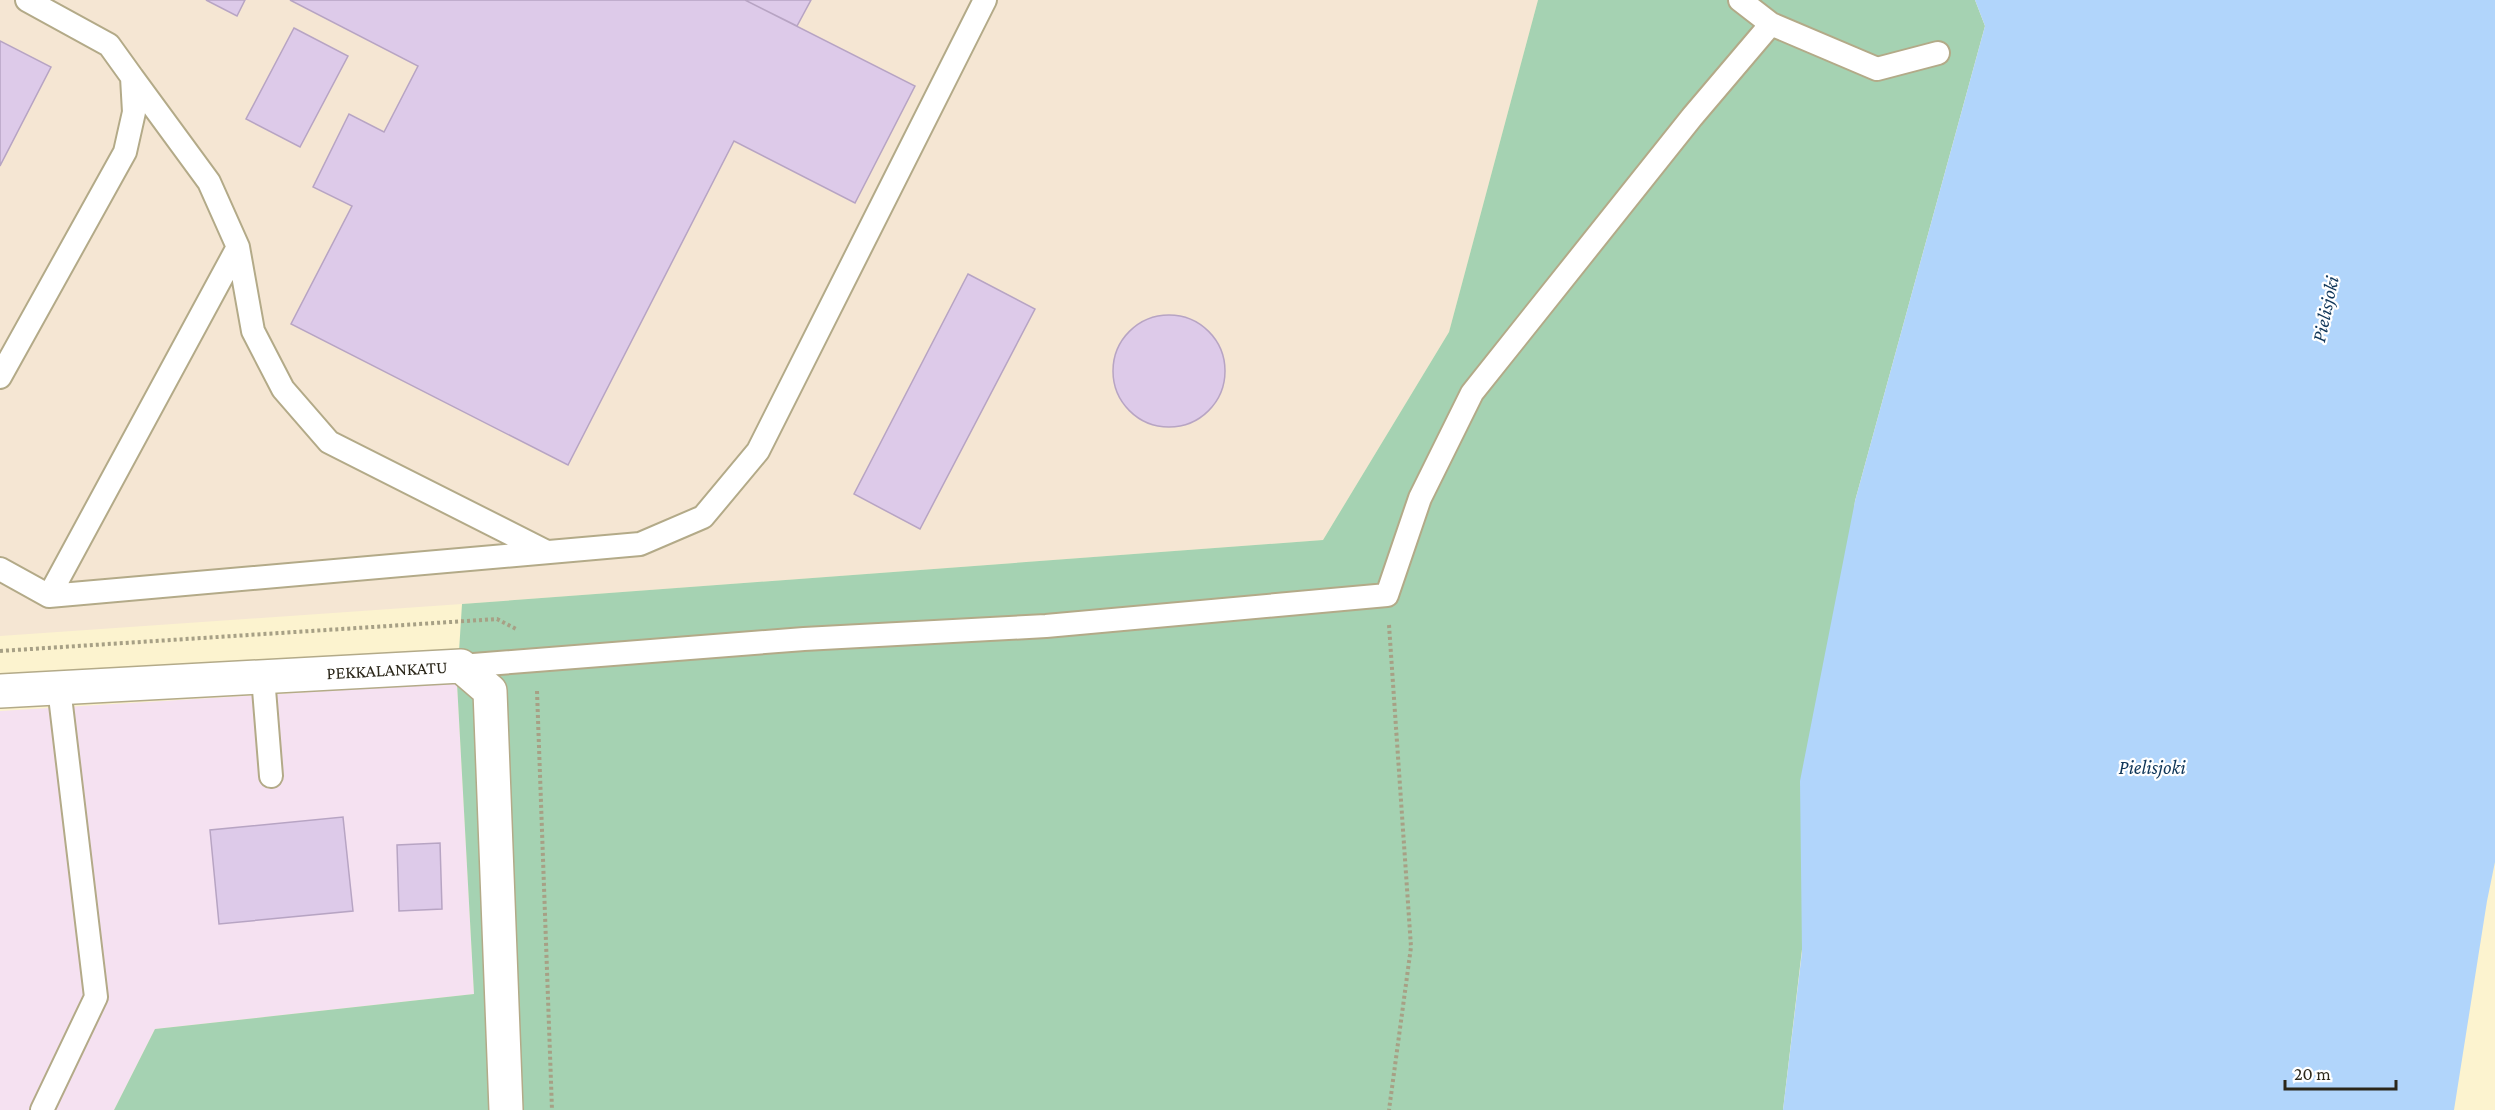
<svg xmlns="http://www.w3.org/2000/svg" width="2495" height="1110" font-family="'Crimson Pro',serif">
<rect width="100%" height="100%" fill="#fcf3cf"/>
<path fill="#f5e1f1" d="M457 683 474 994 155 1029 114 1110H0V711Z"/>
<path fill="#f5e6d3" d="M0 0H1538L1449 332 1323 540 462 604 0 636Z"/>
<path fill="#a5d2b2" d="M1538 0H1975L1985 26 1855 501 1783 1110H114L155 1029 474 994 457 683 462 604 1323 540 1449 332Z"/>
<path fill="#b1d5fb" d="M1975 0H2495V862L2487 901 2454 1110H1783L1802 952 1800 781 1855 501 1985 26Z"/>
<path fill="#ddcae9" stroke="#b7a4c3" stroke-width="1.5" d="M206 0H245L237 16Z
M290 0H745L915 86 855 203 734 141 568 465 291 324 352 206 313 187 349 114 384 132 418 66Z
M745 0H811L797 26Z
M294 28 348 56 300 147 246 119Z
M0 41 51 67 0 166Z
M968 274 1035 309 920 529 854 494Z
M1113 371a56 56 0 1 1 112 0a56 56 0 1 1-112 0Z
M343 817 353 911 219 924 210 830Z
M440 843 442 909 399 911 397 845Z"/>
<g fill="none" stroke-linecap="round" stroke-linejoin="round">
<g stroke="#b3aa88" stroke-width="26">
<path id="lane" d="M1740 0 1771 24 1877 69 1938 53
M132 77 209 182 238 247 253 331 283 389 329 442 545 551
M0 377 125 152 134 112 132 77 109 45 27 0
M0 569 49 596 640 544 703 517 758 451 985 0
M49 596 238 247
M461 666 804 639 1046 626 1387 595 1420 498 1472 393 1692 117 1771 24
M263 677 271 776
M42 1110 96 997 59 688"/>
</g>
<g stroke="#b3aa88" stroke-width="36">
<path id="street" d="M0 691 461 666 490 691 506 1110"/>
</g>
<path stroke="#a7a085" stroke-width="4" stroke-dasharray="3 3" stroke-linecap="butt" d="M1389 625 1411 947 1389 1110
M0 651 497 619 518 630
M537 691 552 1110"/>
<use href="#lane" stroke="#fff" stroke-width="22"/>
<use href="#street" stroke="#fff" stroke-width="33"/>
</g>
<g text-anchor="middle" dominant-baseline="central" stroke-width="4.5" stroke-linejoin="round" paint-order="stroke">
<g font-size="18" fill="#2b271a" stroke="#fff">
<text transform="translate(387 670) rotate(-3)">PEKKALANKATU</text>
</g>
<g font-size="20" font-style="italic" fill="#0f3659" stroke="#fff">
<text transform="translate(2325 309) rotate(-78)">Pielisjoki</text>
<text x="2152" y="767">Pielisjoki</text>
</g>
</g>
<path d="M2285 1080v9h111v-9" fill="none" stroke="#2b271a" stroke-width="3"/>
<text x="2294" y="1080" font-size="18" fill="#2b271a" stroke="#ffffff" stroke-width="4.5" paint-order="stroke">20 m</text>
</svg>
